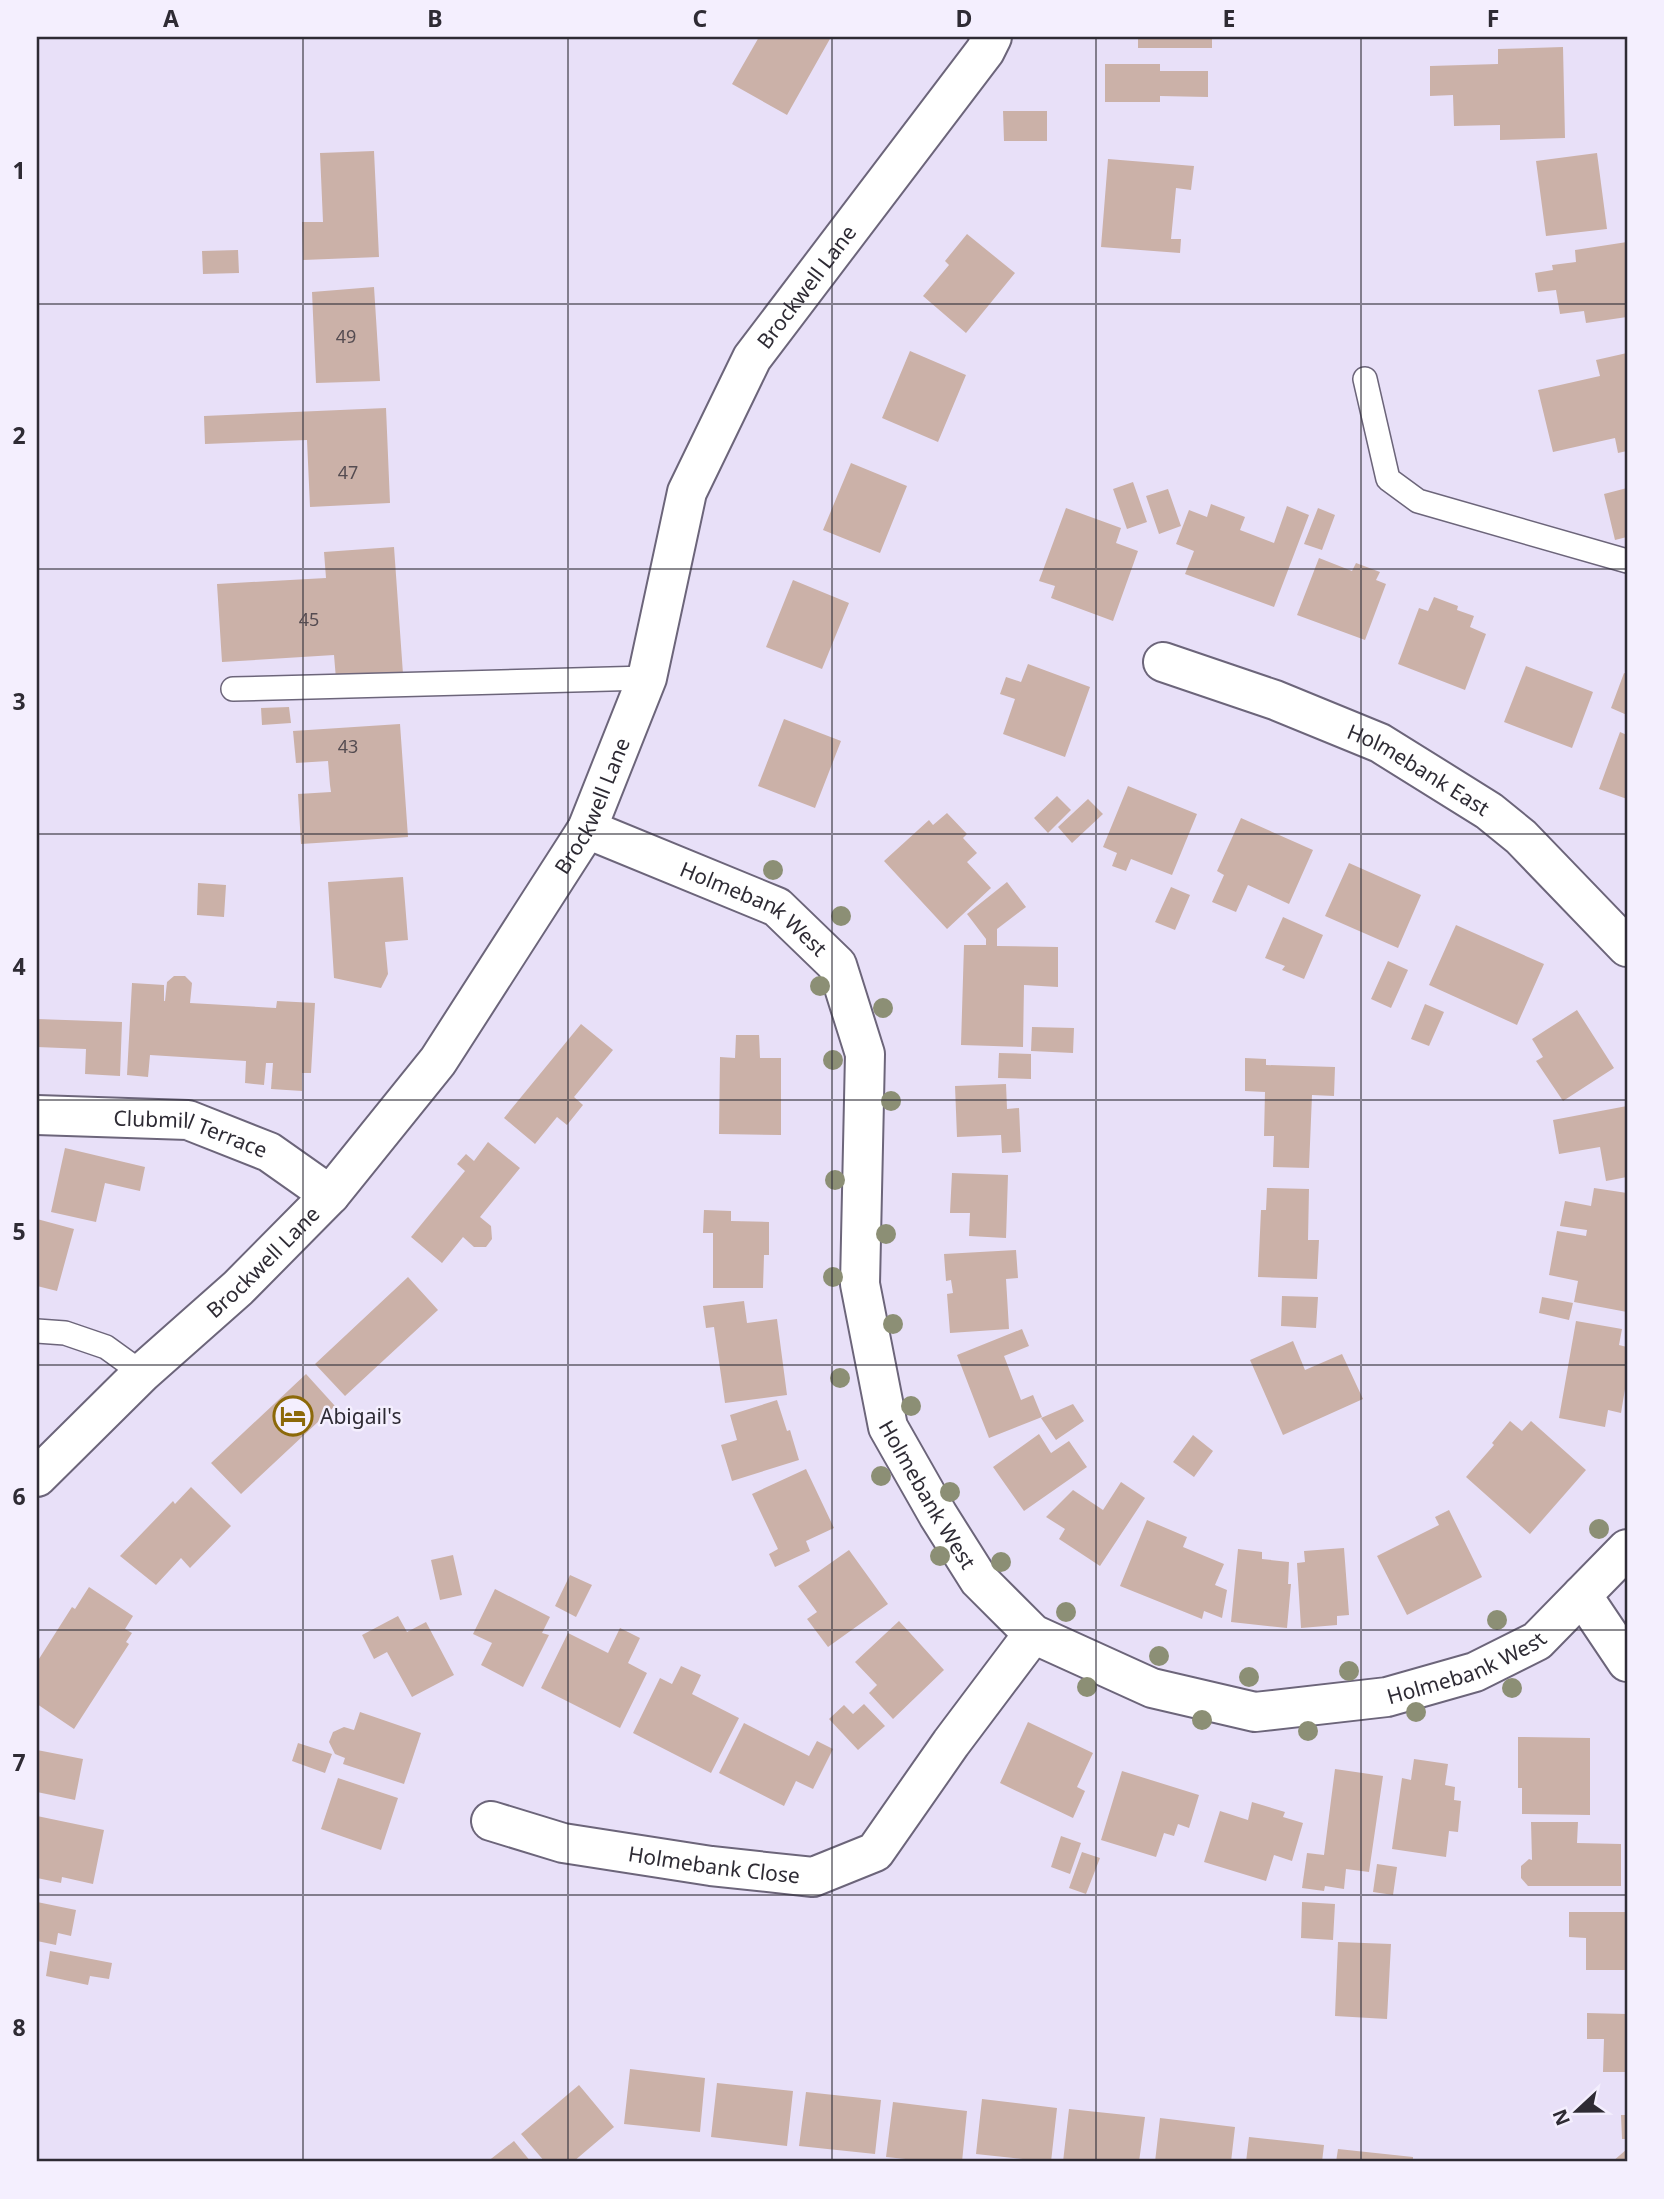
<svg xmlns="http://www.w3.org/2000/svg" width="1664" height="2199" font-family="'Noto Sans',sans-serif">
<rect width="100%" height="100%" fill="#e8e0f8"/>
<path fill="#cbb1a8" d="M759 37H831L787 115 732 84Z
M1138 37H1212V48H1138Z
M1563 47 1565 138 1500 140V125L1454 126 1453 95 1430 96V66L1498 64V49Z
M1105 64H1160V71H1208V97L1160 96V102H1105Z
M1003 111H1047V141H1004Z
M374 151 379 257 303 260 302 222H323L320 153Z
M1597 153 1607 229 1546 236 1536 161Z
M1108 159 1194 166 1191 190 1176 188 1171 239H1181L1180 253 1101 247Z
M967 234 1015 273 966 333 923 296 949 265 945 261Z
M1627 242V317L1586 323 1584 311 1560 314 1556 290 1538 292 1535 273 1553 270 1552 265 1576 262 1575 250Z
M238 250 239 273 203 274 202 251Z
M374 287 380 381 316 383 312 292Z
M910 351 966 375 938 442 882 418Z
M1627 353V451L1618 453 1615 438 1553 452 1538 390 1600 376 1596 360Z
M386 408 390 503 310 507 307 440 205 444 204 416Z
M851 463 907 486 880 553 823 530Z
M1133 482 1147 522 1127 529 1113 489Z
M1627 488V537L1615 540 1604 494Z
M1168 489 1181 526 1159 534 1146 496Z
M1211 504 1245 517 1240 530 1274 543 1287 506 1309 515 1274 607 1185 574 1194 551 1176 544 1189 510 1207 517Z
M1066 508 1121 528 1116 543 1138 551 1113 621 1051 598 1055 586 1039 581Z
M1318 508 1335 515 1322 550 1304 544Z
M394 547 403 674 336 679 334 655 222 662 217 584 326 578 324 552Z
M1319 558 1352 571 1356 563 1380 572 1376 580 1386 584 1365 640 1297 615Z
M793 580 849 603 822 669 766 647Z
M1434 597 1458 606 1457 610 1474 616 1470 627 1486 634 1465 690 1398 664 1419 608 1428 611Z
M1028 664 1090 687 1065 757 1003 734 1015 699 1000 694 1006 677 1021 682Z
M1526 666 1593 692 1572 748 1504 722Z
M1624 673 1627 674V715L1611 708Z
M289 707 291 723 262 725 261 708Z
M784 719 841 741 815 808 758 786Z
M400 724 408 837 301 844 298 794 331 792 330 785 328 761 296 763 293 731Z
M1620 732 1627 735V799L1599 789Z
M1128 786 1197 814 1172 875 1131 859 1126 871 1112 866 1117 853 1103 847Z
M1057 796 1071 810 1048 833 1034 818Z
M1088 799 1103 814 1072 843 1058 827Z
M947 813 967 834 963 838 977 853 967 862 991 888 947 929 884 861 929 820 933 825Z
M1241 818 1313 850 1289 904 1248 885 1236 912 1212 902 1224 875 1217 871Z
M1349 863 1421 895 1398 948 1325 916Z
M403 877 408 940 385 942 388 974 381 988 334 978 328 882Z
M1007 882 1026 907 997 929V946L1058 947V987L1024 985 1023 1047 961 1045 964 945H986V939L967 914Z
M198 883 226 885 224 917 197 915Z
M1171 887 1190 895 1175 930 1155 922Z
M1283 917 1323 935 1304 979 1282 970 1285 966 1265 958Z
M1456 925 1544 964 1517 1025 1429 985Z
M1388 961 1408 970 1391 1008 1371 999Z
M174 976H185L192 983 190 1003 276 1008 277 1001 315 1003 311 1073H302V1091L271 1089 273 1063H266L264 1085 245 1083 246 1061 150 1055 148 1077 127 1075 132 983 164 985V1001H165L167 982Z
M1425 1004 1444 1012 1429 1046 1411 1039Z
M1577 1010 1614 1068 1563 1101 1536 1061 1543 1057 1532 1039Z
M37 1019 122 1022 120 1076 85 1074 86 1049 37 1047Z
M581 1024 613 1050 574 1097 583 1105 567 1125 557 1117 535 1144 504 1118Z
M1032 1027 1074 1028 1073 1053 1031 1051Z
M736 1035H759L760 1058H781V1135L719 1134 720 1057 735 1058Z
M999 1053 1031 1054V1079L998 1078Z
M1245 1058 1266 1059V1065L1335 1067 1334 1096 1312 1095 1309 1168 1273 1167 1274 1136H1264L1265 1092 1245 1091Z
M1006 1084 1007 1109 1019 1108 1021 1152 1002 1153 1001 1135 957 1137 955 1086Z
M1627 1106V1177L1606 1181 1600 1147 1559 1154 1553 1120Z
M488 1142 520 1168 480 1217 491 1226 492 1239 486 1247H474L463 1237 442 1263 411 1237 465 1171 457 1164 466 1154 474 1161Z
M65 1148 145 1167 140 1191 105 1183 96 1222 51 1212Z
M952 1173 1008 1175 1006 1238 969 1236 970 1213H950Z
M1267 1188 1309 1189 1308 1240H1319L1317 1279 1258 1277 1261 1210H1266Z
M1594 1188 1627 1193V1312L1574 1302 1578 1281 1549 1275 1557 1231 1586 1236 1587 1230 1560 1226 1565 1201 1591 1206Z
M704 1210 731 1211V1221L769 1222V1255H764L763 1288H713V1233H703Z
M37 1219 74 1229 57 1291 37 1286Z
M1016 1250 1018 1278 1006 1279 1009 1329 950 1333 947 1294 953 1293 951 1280 946 1281 944 1254Z
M408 1277 438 1310 345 1396 315 1364Z
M1282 1296 1318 1297 1316 1328 1281 1326Z
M1542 1297 1573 1303 1569 1320 1539 1313Z
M744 1301 747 1323 777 1319 787 1395 725 1403 714 1327 706 1328 703 1306Z
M1576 1321 1622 1329 1619 1345 1627 1347V1377L1621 1413 1608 1410 1605 1427 1559 1418Z
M1022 1329 1029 1346 1004 1356 1021 1400 1033 1395 1042 1417 989 1438 957 1355Z
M1293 1341 1305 1370 1342 1354 1363 1399 1283 1435 1250 1360Z
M306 1374 335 1406 241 1494 211 1463Z
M777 1400 787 1431 790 1430 799 1460 732 1481 721 1445 737 1440 730 1415Z
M1073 1404 1084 1421 1056 1440 1041 1418Z
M1510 1421 1522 1431 1531 1421 1586 1470 1530 1534 1466 1477 1494 1445 1492 1443Z
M1039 1434 1051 1453 1069 1441 1087 1467 1024 1511 993 1467Z
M1193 1435 1213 1451 1194 1477 1173 1462Z
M806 1469 834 1528 806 1541 810 1551 775 1567 769 1554 778 1549 752 1494Z
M1121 1482 1145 1498 1100 1566 1059 1539 1065 1529 1046 1517 1073 1490 1103 1510Z
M191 1487 231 1526 190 1568 181 1558 156 1585 120 1556 173 1501 175 1504Z
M1449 1510 1482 1577 1407 1615 1377 1556 1439 1525 1435 1517Z
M1147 1520 1187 1537 1183 1547 1224 1564 1215 1585 1227 1590 1222 1618 1204 1611 1202 1619 1120 1586Z
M1344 1548 1349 1615 1337 1616V1625L1301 1628 1297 1563 1305 1562 1304 1551Z
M1238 1549 1262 1552V1559L1289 1562 1288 1584H1291L1287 1628 1231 1622Z
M849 1550 888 1604 828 1647 807 1619 817 1612 798 1586Z
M453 1555 462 1595 440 1600 431 1560Z
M570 1575 592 1585 576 1617 555 1606Z
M89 1587 133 1616 125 1629 132 1633 126 1642 129 1644 74 1729 37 1704V1662L72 1607 75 1609Z
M495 1589 550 1617 542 1633 549 1635 523 1687 481 1665 492 1643 473 1634Z
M398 1616 407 1632 426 1622 454 1675 412 1697 387 1652 374 1659 362 1635Z
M899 1621 944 1670 893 1719 869 1693 877 1685 855 1662Z
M620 1628 640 1638 628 1663 647 1673 620 1728 541 1688 568 1633 608 1653Z
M681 1666 701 1675 692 1694 739 1718 711 1773 633 1733 660 1678 672 1684Z
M864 1704 885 1726 858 1750 829 1719 844 1705 853 1714Z
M360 1712 421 1733 404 1784 343 1764 345 1758 335 1754 329 1742 333 1732 344 1727 354 1730Z
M1028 1722 1093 1753 1077 1787 1085 1791 1073 1818 1000 1783Z
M744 1723 809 1756 817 1741 833 1749 813 1789 796 1781 784 1806 719 1773Z
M1518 1737 1590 1738V1815L1522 1814V1788H1518Z
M298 1743 332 1754 325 1773 292 1761Z
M37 1750 83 1759 75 1800 37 1792Z
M1414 1759 1448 1764 1445 1785 1455 1787 1454 1800 1461 1801 1458 1832 1449 1831 1446 1857 1392 1849 1402 1778 1411 1780Z
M1335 1769 1383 1776 1369 1872 1346 1869 1344 1889 1325 1886 1324 1891 1302 1888 1307 1853 1324 1855Z
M1122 1771 1199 1795 1189 1828 1178 1824 1174 1836 1164 1833 1156 1857 1101 1840Z
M338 1778 398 1798 381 1850 321 1829Z
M1252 1802 1285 1812 1283 1817 1303 1823 1292 1861 1274 1855 1266 1881 1204 1862 1220 1811 1248 1820Z
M37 1816 104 1830 93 1884 62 1877 61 1883 37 1878Z
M1531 1822H1578L1577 1843 1621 1844V1886H1528L1521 1878V1866L1529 1859 1532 1860Z
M1061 1836 1081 1843 1070 1874 1051 1867Z
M1082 1852 1100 1858 1086 1894 1069 1888Z
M1377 1864 1397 1867 1393 1895 1373 1892Z
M37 1902 76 1910 71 1936 58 1933 56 1945 37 1941Z
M1302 1902 1335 1904 1333 1940 1301 1938Z
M1569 1912H1627V1970H1586V1938L1569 1937Z
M1338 1942 1391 1944 1387 2019 1335 2016Z
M50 1951 112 1963 109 1979 90 1976 88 1985 46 1976Z
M1587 2013 1627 2014V2072H1603L1604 2039H1587Z
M630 2069 705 2078 700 2132 624 2124Z
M717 2083 793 2091 787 2146 711 2137Z
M579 2085 614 2127 573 2162H545L521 2134Z
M806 2092 881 2100 875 2154 799 2146Z
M982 2099 1057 2108 1051 2162 976 2154Z
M893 2102 967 2111 962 2162H935L886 2157Z
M1069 2109 1145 2117 1139 2162H1063Z
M1621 2115H1627V2139H1622Z
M1160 2118 1235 2127 1231 2162H1155Z
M1249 2137 1324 2145 1322 2162H1246Z
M514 2141 531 2162H487Z
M1338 2149 1413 2157V2162H1336Z
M1627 2149V2162H1612Z"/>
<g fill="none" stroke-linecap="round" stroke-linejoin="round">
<g stroke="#6c657a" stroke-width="26">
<path id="service" d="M1365 379 1388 479 1418 501 1627 561
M233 689 647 678
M37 1331 65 1333 106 1347 142 1373"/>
</g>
<g stroke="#6c657a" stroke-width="42">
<g id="minor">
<path id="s1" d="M1163 662 1275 700 1380 743 1489 811 1521 837 1627 947"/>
<path id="s2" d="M587 829 777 907 837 965 865 1054 860 1284 888 1427 938 1515 979 1580 1033 1634 1152 1688 1255 1712 1387 1697 1475 1672 1537 1641 1627 1549"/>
<path id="s3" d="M37 1115 188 1120 269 1152 330 1195"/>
<path d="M1582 1595 1627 1662"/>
<path id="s4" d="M491 1821 563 1843 711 1866 813 1877 875 1852 951 1743 1033 1634"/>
</g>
</g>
<g stroke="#6c657a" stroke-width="42">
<g id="tertiary">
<path id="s5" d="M37 1477 142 1373 238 1288 330 1195 438 1061 587 829 647 678 687 492 752 358 985 51 992 37"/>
</g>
</g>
<use href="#service" stroke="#fff" stroke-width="23"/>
<use href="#minor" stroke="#fff" stroke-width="38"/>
<use href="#tertiary" stroke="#fff" stroke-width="38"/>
</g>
<g fill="#8c8f75">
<circle cx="773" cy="870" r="10"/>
<circle cx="841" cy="916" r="10"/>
<circle cx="820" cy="986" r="10"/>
<circle cx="883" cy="1008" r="10"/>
<circle cx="833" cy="1060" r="10"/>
<circle cx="891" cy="1101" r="10"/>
<circle cx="835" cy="1180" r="10"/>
<circle cx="886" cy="1234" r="10"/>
<circle cx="833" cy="1277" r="10"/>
<circle cx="893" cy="1324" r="10"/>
<circle cx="840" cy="1378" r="10"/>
<circle cx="911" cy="1406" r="10"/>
<circle cx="881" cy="1476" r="10"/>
<circle cx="950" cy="1492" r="10"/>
<circle cx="1599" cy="1529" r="10"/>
<circle cx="940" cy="1556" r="10"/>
<circle cx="1001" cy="1562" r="10"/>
<circle cx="1066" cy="1612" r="10"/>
<circle cx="1497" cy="1620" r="10"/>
<circle cx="1159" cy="1656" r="10"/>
<circle cx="1349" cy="1671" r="10"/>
<circle cx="1249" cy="1677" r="10"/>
<circle cx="1087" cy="1687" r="10"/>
<circle cx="1512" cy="1688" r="10"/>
<circle cx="1416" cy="1712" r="10"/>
<circle cx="1202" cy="1720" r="10"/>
<circle cx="1308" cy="1731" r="10"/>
</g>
<path fill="none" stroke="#2e2b34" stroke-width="2" stroke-opacity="0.55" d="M303 37V2162M568 37V2162M832 37V2162M1096 37V2162M1361 37V2162M37 304H1627M37 569H1627M37 834H1627M37 1100H1627M37 1365H1627M37 1630H1627M37 1895H1627"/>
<defs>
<g id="hotel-ring" transform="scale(2.0125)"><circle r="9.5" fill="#f4effe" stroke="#8c6909" stroke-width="1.5"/><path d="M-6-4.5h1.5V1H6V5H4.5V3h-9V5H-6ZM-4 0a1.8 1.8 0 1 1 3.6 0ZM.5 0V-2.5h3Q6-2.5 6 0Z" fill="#8c6909"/></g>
</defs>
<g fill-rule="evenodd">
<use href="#hotel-ring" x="293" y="1416"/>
</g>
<g text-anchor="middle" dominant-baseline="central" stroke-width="5" stroke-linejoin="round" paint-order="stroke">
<g font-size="18" fill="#554c51">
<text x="346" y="336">49</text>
<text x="348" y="472">47</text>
<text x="309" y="619">45</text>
<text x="348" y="746">43</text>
</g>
<g font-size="21" fill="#2e2b34" stroke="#f4effe">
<text stroke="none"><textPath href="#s5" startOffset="1446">Brockwell Lane</textPath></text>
<text stroke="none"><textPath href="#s1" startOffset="278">Holmebank East</textPath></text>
<text stroke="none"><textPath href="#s5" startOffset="878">Brockwell Lane</textPath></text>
<text stroke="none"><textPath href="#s2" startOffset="186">Holmebank West</textPath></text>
<text stroke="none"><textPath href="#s3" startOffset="156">Clubmill Terrace</textPath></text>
<text stroke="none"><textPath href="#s5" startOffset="312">Brockwell Lane</textPath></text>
<text stroke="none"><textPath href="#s2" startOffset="836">Holmebank West</textPath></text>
<text stroke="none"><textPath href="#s2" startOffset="1466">Holmebank West</textPath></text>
<text stroke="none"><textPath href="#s4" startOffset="228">Holmebank Close</textPath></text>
</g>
<g font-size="21" fill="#2e2b34" stroke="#f4effe" text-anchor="start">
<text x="320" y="1416">Abigail's</text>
</g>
</g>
<rect width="1664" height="2199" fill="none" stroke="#f4effe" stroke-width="77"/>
<g transform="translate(1577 2111) rotate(248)" stroke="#f4effe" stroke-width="5" paint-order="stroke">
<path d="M0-5L12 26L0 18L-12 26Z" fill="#2e2b34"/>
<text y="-10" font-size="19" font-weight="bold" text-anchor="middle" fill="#2e2b34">N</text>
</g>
<rect x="38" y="38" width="1588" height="2122" fill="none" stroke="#2e2b34" stroke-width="2.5"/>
<g font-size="23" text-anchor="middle" font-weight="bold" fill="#2e2b34">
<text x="171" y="27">A</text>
<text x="435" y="27">B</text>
<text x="700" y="27">C</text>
<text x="964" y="27">D</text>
<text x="1229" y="27">E</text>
<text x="1493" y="27">F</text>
<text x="19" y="179">1</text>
<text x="19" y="444">2</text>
<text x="19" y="710">3</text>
<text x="19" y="975">4</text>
<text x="19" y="1240">5</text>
<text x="19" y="1505">6</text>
<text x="19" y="1771">7</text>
<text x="19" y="2036">8</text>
</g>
</svg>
